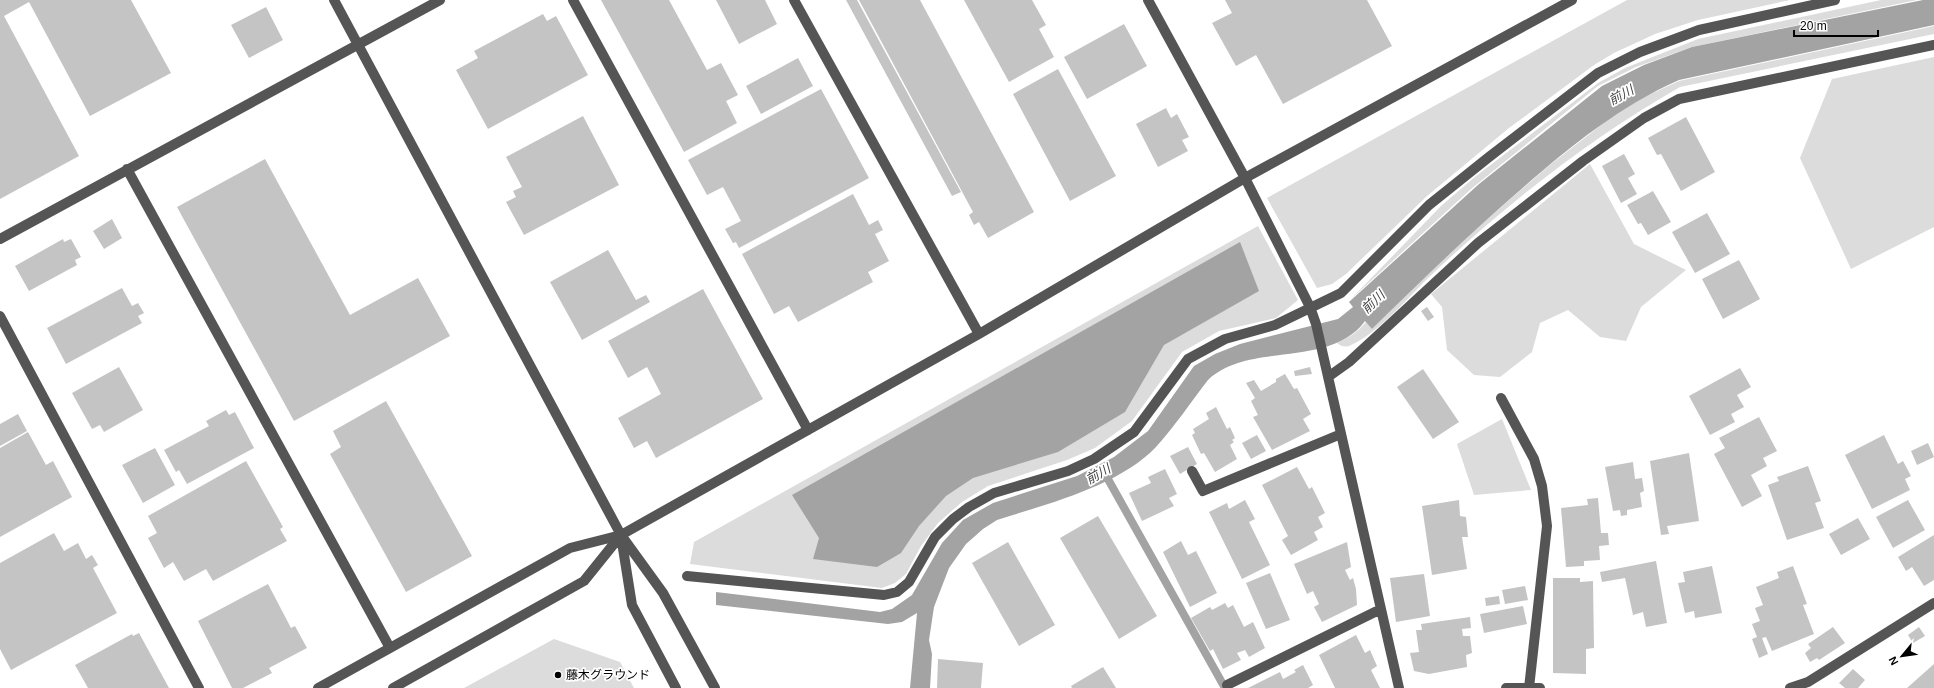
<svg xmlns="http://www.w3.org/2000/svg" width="1934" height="688" font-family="Helvetica,'Noto Sans JP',sans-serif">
<rect width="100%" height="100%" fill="#fff"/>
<path fill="#dcdcdc" d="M1627 0H1790L1698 20 1655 34 1614 53 1594 65 1509 128 1427 196 1346 274 1332 284 1317 288 1267 198Z
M1881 0H1917L1692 47 1636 67 1598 86 1471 189 1350 300 1441 206 1476 176 1598 83 1625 68 1698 39Z
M1934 26V34L1680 87C1589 139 1504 206 1428 278 1407 299 1377 334 1351 345 1346 348 1340 346 1337 343 1348 338 1358 332 1366 322L1372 329 1456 246 1551 164 1609 119 1642 98 1679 81Z
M1934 57V227L1851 269 1800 158 1832 79Z
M1590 164 1634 244 1686 270 1641 307 1626 341 1600 337 1568 310 1540 323 1532 352 1500 377 1474 375 1447 350 1442 307 1431 294Z
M1258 226 1298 300 1276 318 1219 331 1182 352 1132 421 1095 448 1067 460 988 486 962 502 938 523 921 546 906 574 895 583 882 588 690 564 694 542Z
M1502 419 1531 490 1474 495 1457 444Z
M554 639 620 662 634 688H464Z"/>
<path fill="#a3a3a3" d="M1923 0H1934V25L1679 80C1618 107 1567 149 1518 192 1467 236 1420 282 1372 329L1365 321C1330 369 1249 341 1208 380 1191 402 1175 426 1156 447 1119 486 1047 504 997 520L983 529 966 544 949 568 934 607 929 640 932 654 930 688H910L917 613 902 622 888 624 716 605V592L880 612 892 609 912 595 942 543 963 520 993 503 1077 476 1114 457 1148 431 1194 366 1215 354 1240 344 1338 319 1353 307 1349 302 1479 184 1602 86 1644 65 1692 47Z
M1240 242 1259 291 1164 345 1125 412 1058 452 973 478 946 496 919 526 901 553 877 567 813 559 819 538 792 495Z"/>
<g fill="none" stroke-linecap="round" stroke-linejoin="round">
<path stroke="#a3a3a3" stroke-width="8" d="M1104 472 1225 688"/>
</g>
<path fill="#c4c4c4" d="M0 0H131L171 73 90 116 29 2 4 16 79 156 0 199Z
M601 0H669L707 70 721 63 738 95 726 101 737 123 684 152Z
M716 0H765L777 24 739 44Z
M846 0H857L961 192 952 196Z
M859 0H920L1034 212 988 238 979 222 974 225 969 215 973 212Z
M964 0H1032L1046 25 1039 29 1054 57 1009 82Z
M1225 0H1367L1392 46 1283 104 1256 55 1236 66 1212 23 1232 13Z
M266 7 283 40 249 58 231 25Z
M543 14 547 21 556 16 588 75 488 129 456 70 478 58 474 51Z
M1124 24 1147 66 1087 99 1064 57Z
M798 58 813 86 761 114 746 86Z
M1058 69 1116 176 1070 201 1013 94Z
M821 89 869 178 739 248 736 242 733 243 725 229 741 221 723 187 707 195 688 160Z
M1166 108 1171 118 1177 114 1189 137 1182 140 1188 151 1158 167 1136 124Z
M583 116 619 185 524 235 506 202 516 197 513 191 522 187 506 157Z
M1686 117 1715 172 1681 191 1661 154 1657 155 1648 138Z
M1624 154 1635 174 1628 178 1637 194 1621 203 1602 166Z
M265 159 350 315 418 278 450 336 294 421 177 207Z
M1653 191 1671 222 1648 235 1641 223 1638 224 1627 205Z
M853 194 869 225 878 220 883 230 875 234 889 261 868 272 873 282 798 322 789 306 774 314 742 254Z
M1707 213 1730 254 1695 273 1672 232Z
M112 219 122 238 104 249 93 231Z
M63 239 64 242 71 239 81 257 75 260 77 265 29 291 15 266Z
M608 250 636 300 646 295 650 302 582 340 550 282Z
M1739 260 1760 299 1723 319 1702 279Z
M122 288 132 306 138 303 144 313 138 316 142 323 66 364 47 328Z
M703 289 763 399 656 458 647 441 634 448 618 418 661 394 647 367 628 378 608 341Z
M1427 307 1434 317 1428 321 1421 311Z
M119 367 143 410 104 432 100 425 92 429 72 393Z
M1310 367 1312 374 1295 376 1294 371Z
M1740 368 1751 387 1737 395 1744 407 1731 414 1735 422 1710 435 1689 396Z
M1423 369 1459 422 1433 439 1397 387Z
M1285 374 1294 389 1297 388 1311 414 1303 419 1310 431 1272 450 1253 417 1258 415 1251 401 1255 398 1246 383 1254 380 1261 391 1276 382V379Z
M386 401 472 556 406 592 330 454 341 447 333 431Z
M1216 407 1227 429 1230 427 1235 438 1232 440 1234 442 1230 445 1237 459 1215 472 1204 453 1201 454 1192 435 1195 433 1193 429 1209 419 1206 413Z
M226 410 229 415 235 412 254 448 187 484 179 470 176 472 164 450 209 426 206 421Z
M18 414 27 431 0 446V424Z
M1759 417 1777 451 1763 458 1767 466 1751 475 1762 496 1742 507 1714 454 1725 448 1719 438Z
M28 432 46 465 53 461 72 497 0 537V448Z
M1257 435 1266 451 1251 459 1242 443Z
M1884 435 1898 464 1903 461 1911 476 1905 479 1910 490 1872 509 1845 455Z
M1928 443 1934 457 1917 465 1911 451Z
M1188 447 1197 464 1180 474 1170 456Z
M155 448 175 485 143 503 122 465Z
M1689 453 1699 521 1667 526 1669 534 1661 535 1650 461Z
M246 461 283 527 280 529 287 541 213 581 206 569 184 581 173 562 164 568 148 538 157 533 148 516Z
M1633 462 1635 479 1642 478 1644 491 1640 493 1642 507 1627 510V515L1621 516 1620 510 1613 511 1605 467Z
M1808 466 1821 501 1815 503 1824 528 1787 540 1768 485 1779 481 1777 477Z
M1297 467 1309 489 1312 487 1325 513 1318 517 1323 527 1314 532 1318 540 1291 555 1282 540 1288 536 1262 485Z
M1165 469 1177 494 1169 498 1174 506 1142 521 1129 493 1151 483 1148 477Z
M1598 498 1601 533H1608L1609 545 1599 546 1600 560 1584 561V566L1566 567 1561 508 1588 505 1587 499Z
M1245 500 1255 519 1249 522 1270 565 1242 579 1209 512 1227 503 1229 509Z
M1459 500 1460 516 1466 517 1468 537H1462L1467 569 1432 575 1422 506Z
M1908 500 1925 530 1893 548 1876 517Z
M1098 516 1157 616 1119 639 1060 538Z
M1858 518 1870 539 1841 555 1829 534Z
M54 533 64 551 78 543 86 559 92 555 98 565 93 568 117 613 11 670 0 649V563Z
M1934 535V580L1924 586 1912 567 1906 571 1898 557Z
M1181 541 1188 555 1196 551 1217 593 1190 607 1163 552Z
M1008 542 1055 625 1019 646 972 563Z
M1347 542 1351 567 1345 570 1350 580 1353 578 1356 589 1357 605 1322 622 1314 607 1319 604 1313 591 1307 594 1294 564Z
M1656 561 1667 623 1646 627 1643 612 1633 615 1625 578 1602 582 1600 572Z
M1712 566 1722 613 1695 618 1694 611 1685 613 1678 583 1685 582 1683 572Z
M1793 566 1807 604 1803 605 1814 634 1772 651 1766 637 1762 638 1768 654 1759 658 1752 639 1757 637 1752 624 1760 621 1755 608 1763 605 1756 587 1779 578 1777 572Z
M1270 573 1290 620 1266 629 1246 583Z
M1424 574 1430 616 1396 622 1390 578Z
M1553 578H1580V582L1593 581 1594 648 1586 649V674L1553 673Z
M268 584 291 628 295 626 307 648 269 668 272 673 243 688H232L198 621Z
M1525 586 1528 600 1505 604 1502 590Z
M1499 596 1500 604 1486 606 1485 598Z
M1225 603 1228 608 1233 605 1244 627 1253 622 1265 648 1249 657 1245 650 1237 653 1241 660 1223 669 1213 649 1210 651 1191 618 1210 607 1212 610Z
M1523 606 1527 624 1484 633 1480 614Z
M1470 617 1471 628 1462 629 1463 636H1470L1472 653 1466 655 1467 667 1429 674 1414 671 1410 653 1419 652 1416 630H1422L1421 624Z
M1833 627 1845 643 1819 660 1817 658 1810 662 1805 653 1811 648 1808 644Z
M1919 627 1925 636 1913 643 1908 635Z
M139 633 169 688H88L75 665 132 634 133 636Z
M1356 635 1365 653 1370 650 1377 666 1371 670 1380 688H1335L1319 655Z
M938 659 983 663 981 688H937Z
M1934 664V688H1907Z
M1303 665 1313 685 1308 688H1248L1280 672 1283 679 1296 672 1294 670Z
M1103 667 1116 688H1072L1071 686Z
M1853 669 1865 680 1858 688H1845L1839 683Z"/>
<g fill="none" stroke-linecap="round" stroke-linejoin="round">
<path stroke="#555" stroke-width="10" d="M334 0 621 535 663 593 715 688
M573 0 808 430
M794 0 979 334
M1148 0 1245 178 1572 0
M127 169 390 648
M0 239 440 0
M0 316 199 688
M1328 377 1349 362 1478 243 1583 161 1644 118 1679 99 1934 45
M1501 398 1534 459 1542 486 1547 526 1529 688
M1192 471 1203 491 1341 434
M621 536 632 605 676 688
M687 576 884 595 897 592 909 582 935 537 953 519 969 507 994 493 1068 471 1094 459 1134 432 1188 359 1225 339 1275 325 1341 293 1429 205 1489 157 1598 73 1640 52 1699 30 1835 0
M1227 685 1381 609
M318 688 570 548 621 535 979 334 1245 178 1310 307 1316 324 1399 688
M393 688 584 581 621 535
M1506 688H1540
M1790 688 1808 682 1934 603"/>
</g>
<circle fill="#000" stroke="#fff" stroke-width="1.5" cx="558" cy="675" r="4"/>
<g text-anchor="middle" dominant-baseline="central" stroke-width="3.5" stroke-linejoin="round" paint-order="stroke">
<g font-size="12" fill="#000" stroke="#fff" text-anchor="start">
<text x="566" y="675">藤木グラウンド</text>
</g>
<g font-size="13" font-style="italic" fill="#444" stroke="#fff">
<text transform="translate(1621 95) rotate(-29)">前川</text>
<text transform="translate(1373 302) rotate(-44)">前川</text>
<text transform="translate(1098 474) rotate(-30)">前川</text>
</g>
</g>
<g transform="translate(1902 656) rotate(241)" stroke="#ffffff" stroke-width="3" paint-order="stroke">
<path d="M0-3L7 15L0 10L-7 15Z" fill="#000000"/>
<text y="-6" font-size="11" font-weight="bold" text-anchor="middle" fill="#000000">N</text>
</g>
<path d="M1794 30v6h84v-6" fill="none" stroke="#000000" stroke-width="2"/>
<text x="1800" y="30" font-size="12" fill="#000000" stroke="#ffffff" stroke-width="3" paint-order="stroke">20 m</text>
</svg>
